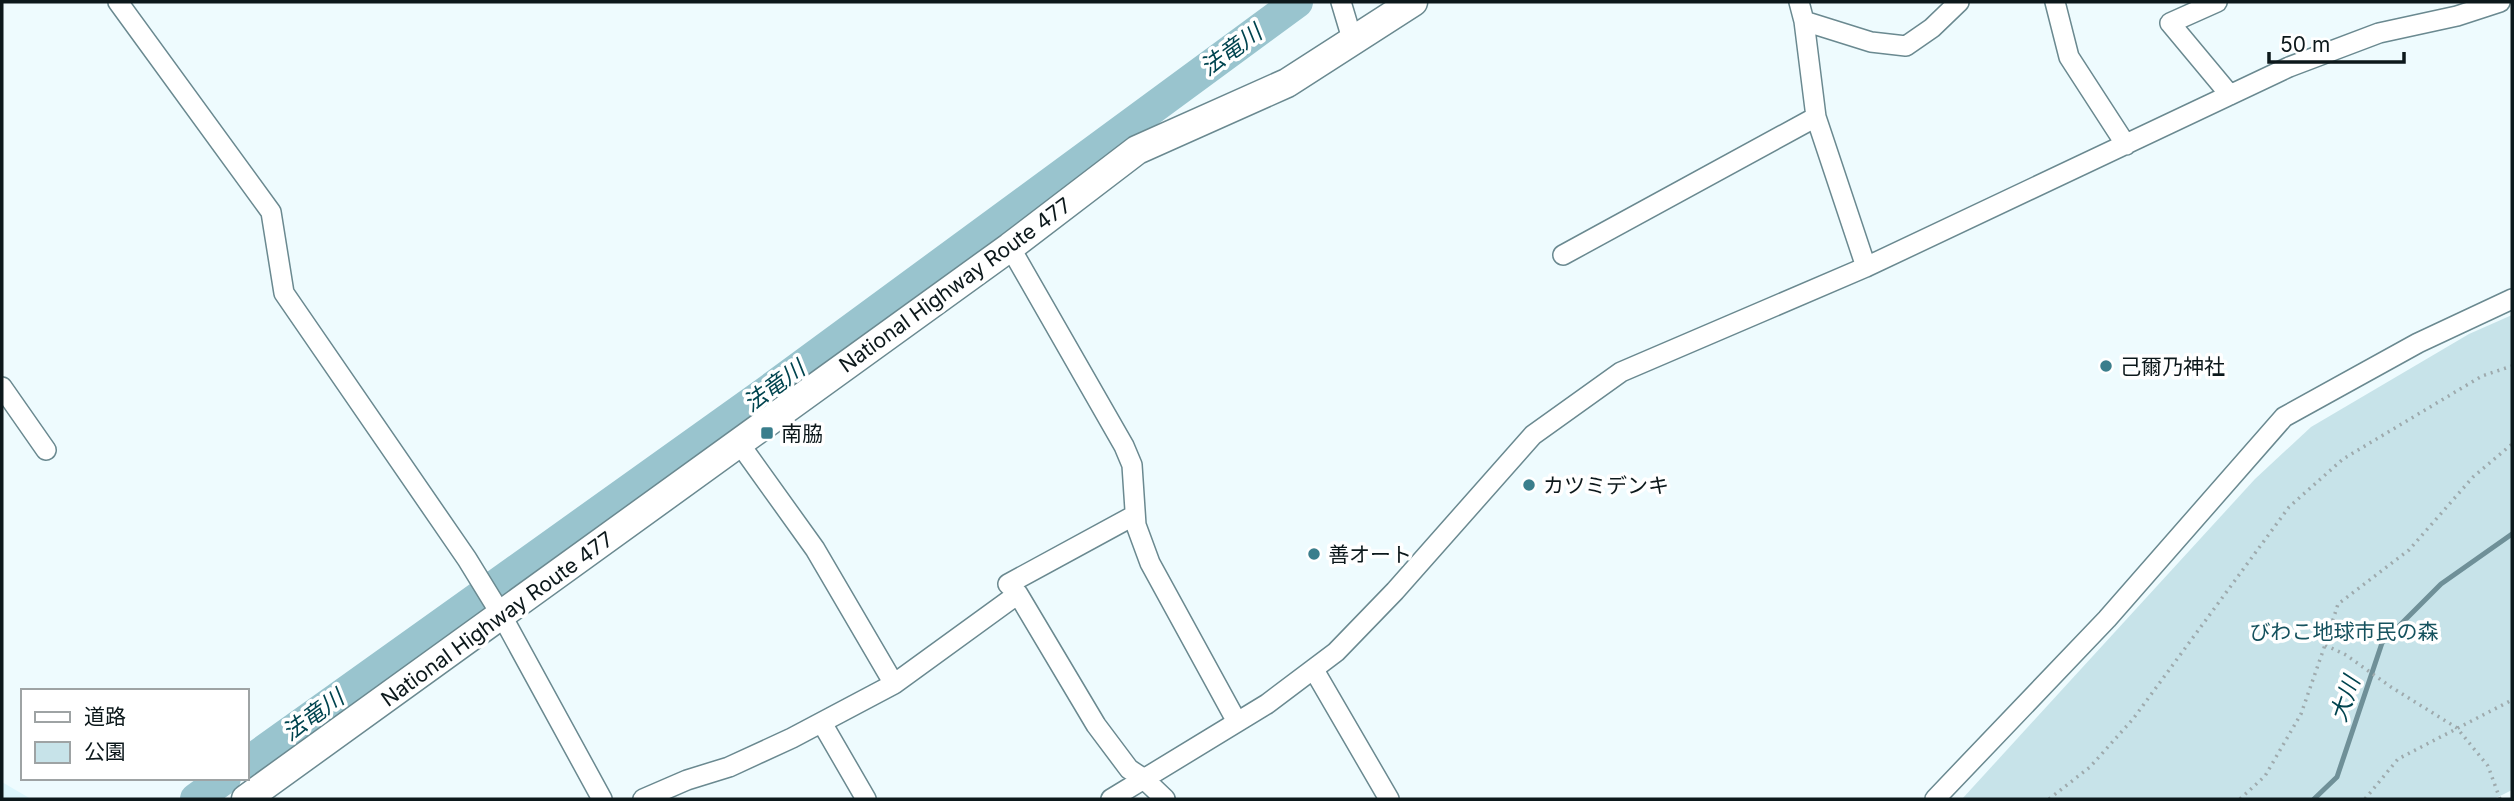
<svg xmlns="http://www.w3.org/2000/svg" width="2514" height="801" font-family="Inter,'Noto Sans JP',sans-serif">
<rect width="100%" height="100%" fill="#eefbfe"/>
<path fill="#dcf6fc" d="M2 782 31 799H2Z"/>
<path fill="#c7e3e9" d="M2512 315V790L2494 799H1962L2255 479 2311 427 2469 334Z"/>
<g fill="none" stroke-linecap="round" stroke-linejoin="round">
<path stroke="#6f9098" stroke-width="5" d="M2314 799 2337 777 2382 643 2441 584 2512 534"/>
<path stroke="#99c4ce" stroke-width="32" d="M247 763 765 393 1297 2
M196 799 225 778"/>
<g stroke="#6a8990" stroke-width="22">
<path id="minor" d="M118 2 271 212 284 293 467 559 502 616 602 799
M1341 2 1353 42
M1799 2 1804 21 1816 117 1866 267
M2055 2 2069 57 2126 145
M2217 2 2170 23 2230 95
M1804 21 1871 42 1906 46 1932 28 1959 2
M1010 247 1124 446 1132 465 1136 525 1150 563 1237 722
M1563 255 1816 117
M2 387 46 450
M1135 515 1008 584 1018 594 1096 725 1129 769 1144 779 1165 799
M1314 670 1389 799
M894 684 1018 594
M822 723 866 799
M643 799 687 780 729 767 792 738 894 684 815 549 739 443
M1111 799 1267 704 1336 652 1395 591 1533 435 1621 372 1866 267 2289 67 2379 33 2457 16 2500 2
M1935 799 2107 619 2284 417 2418 343 2512 299"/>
</g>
<g stroke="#6a8990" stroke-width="31">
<path id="highway" d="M246 799 1010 247 1137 150 1287 83 1413 2"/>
</g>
<path stroke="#9eaaad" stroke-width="3.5" stroke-dasharray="2 5" stroke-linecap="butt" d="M2049 799 2090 767 2133 719 2289 507 2343 459 2482 376 2512 366
M2240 799 2265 776 2301 714 2325 645
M2365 799 2398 759 2512 700
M2500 799 2488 766 2457 728 2391 687 2346 655 2325 645 2338 604 2409 550 2473 477 2512 444"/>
<use href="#minor" stroke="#fff" stroke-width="19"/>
<use href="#highway" stroke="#fff" stroke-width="28"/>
</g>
<g fill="#3a7e8c" stroke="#fff" stroke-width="2.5">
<circle cx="2106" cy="366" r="7"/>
<rect x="760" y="426" width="14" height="14" rx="3.5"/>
<circle cx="1529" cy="485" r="7"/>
<circle cx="1314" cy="554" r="7"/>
</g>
<g text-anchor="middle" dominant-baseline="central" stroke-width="7" stroke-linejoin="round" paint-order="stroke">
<g font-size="21" fill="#0c181b" stroke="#fff">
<text transform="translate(955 285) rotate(-36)">National Highway Route 477</text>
<text transform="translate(497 619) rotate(-36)">National Highway Route 477</text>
</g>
<g font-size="21" fill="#0c181b" stroke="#fff" text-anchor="start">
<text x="2120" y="366">己爾乃神社</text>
<text x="781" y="433">南脇</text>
<text x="1543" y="485">カツミデンキ</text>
<text x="1328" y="554">善オート</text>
</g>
<g font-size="21" fill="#16525e" stroke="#fff">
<text x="2344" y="631">びわこ地球市民の森</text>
</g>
<g font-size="23" font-style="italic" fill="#00444f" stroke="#fff">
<text transform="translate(1231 50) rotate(-36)">法竜川</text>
<text transform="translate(774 386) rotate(-36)">法竜川</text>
<text transform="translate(2345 699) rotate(-71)">大川</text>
<text transform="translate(313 715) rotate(-36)">法竜川</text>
</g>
</g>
<rect width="2514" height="801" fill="none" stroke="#0c181b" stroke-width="7"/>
<rect x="21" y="689" width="228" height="91" fill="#ffffff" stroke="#9ea3a4" stroke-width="2"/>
<rect x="35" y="712" width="35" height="10" fill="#ffffff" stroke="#9ea3a4" stroke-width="2"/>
<text x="84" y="724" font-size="21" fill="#0c181b">道路</text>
<rect x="35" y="742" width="35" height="21" fill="#c7e3e9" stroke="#9ea3a4" stroke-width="2"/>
<text x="84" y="759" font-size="21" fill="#0c181b">公園</text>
<path d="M2269 52v10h135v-10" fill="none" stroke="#0c181b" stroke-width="3.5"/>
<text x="2280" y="52" font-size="21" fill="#0c181b" stroke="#ffffff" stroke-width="5" paint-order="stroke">50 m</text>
</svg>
